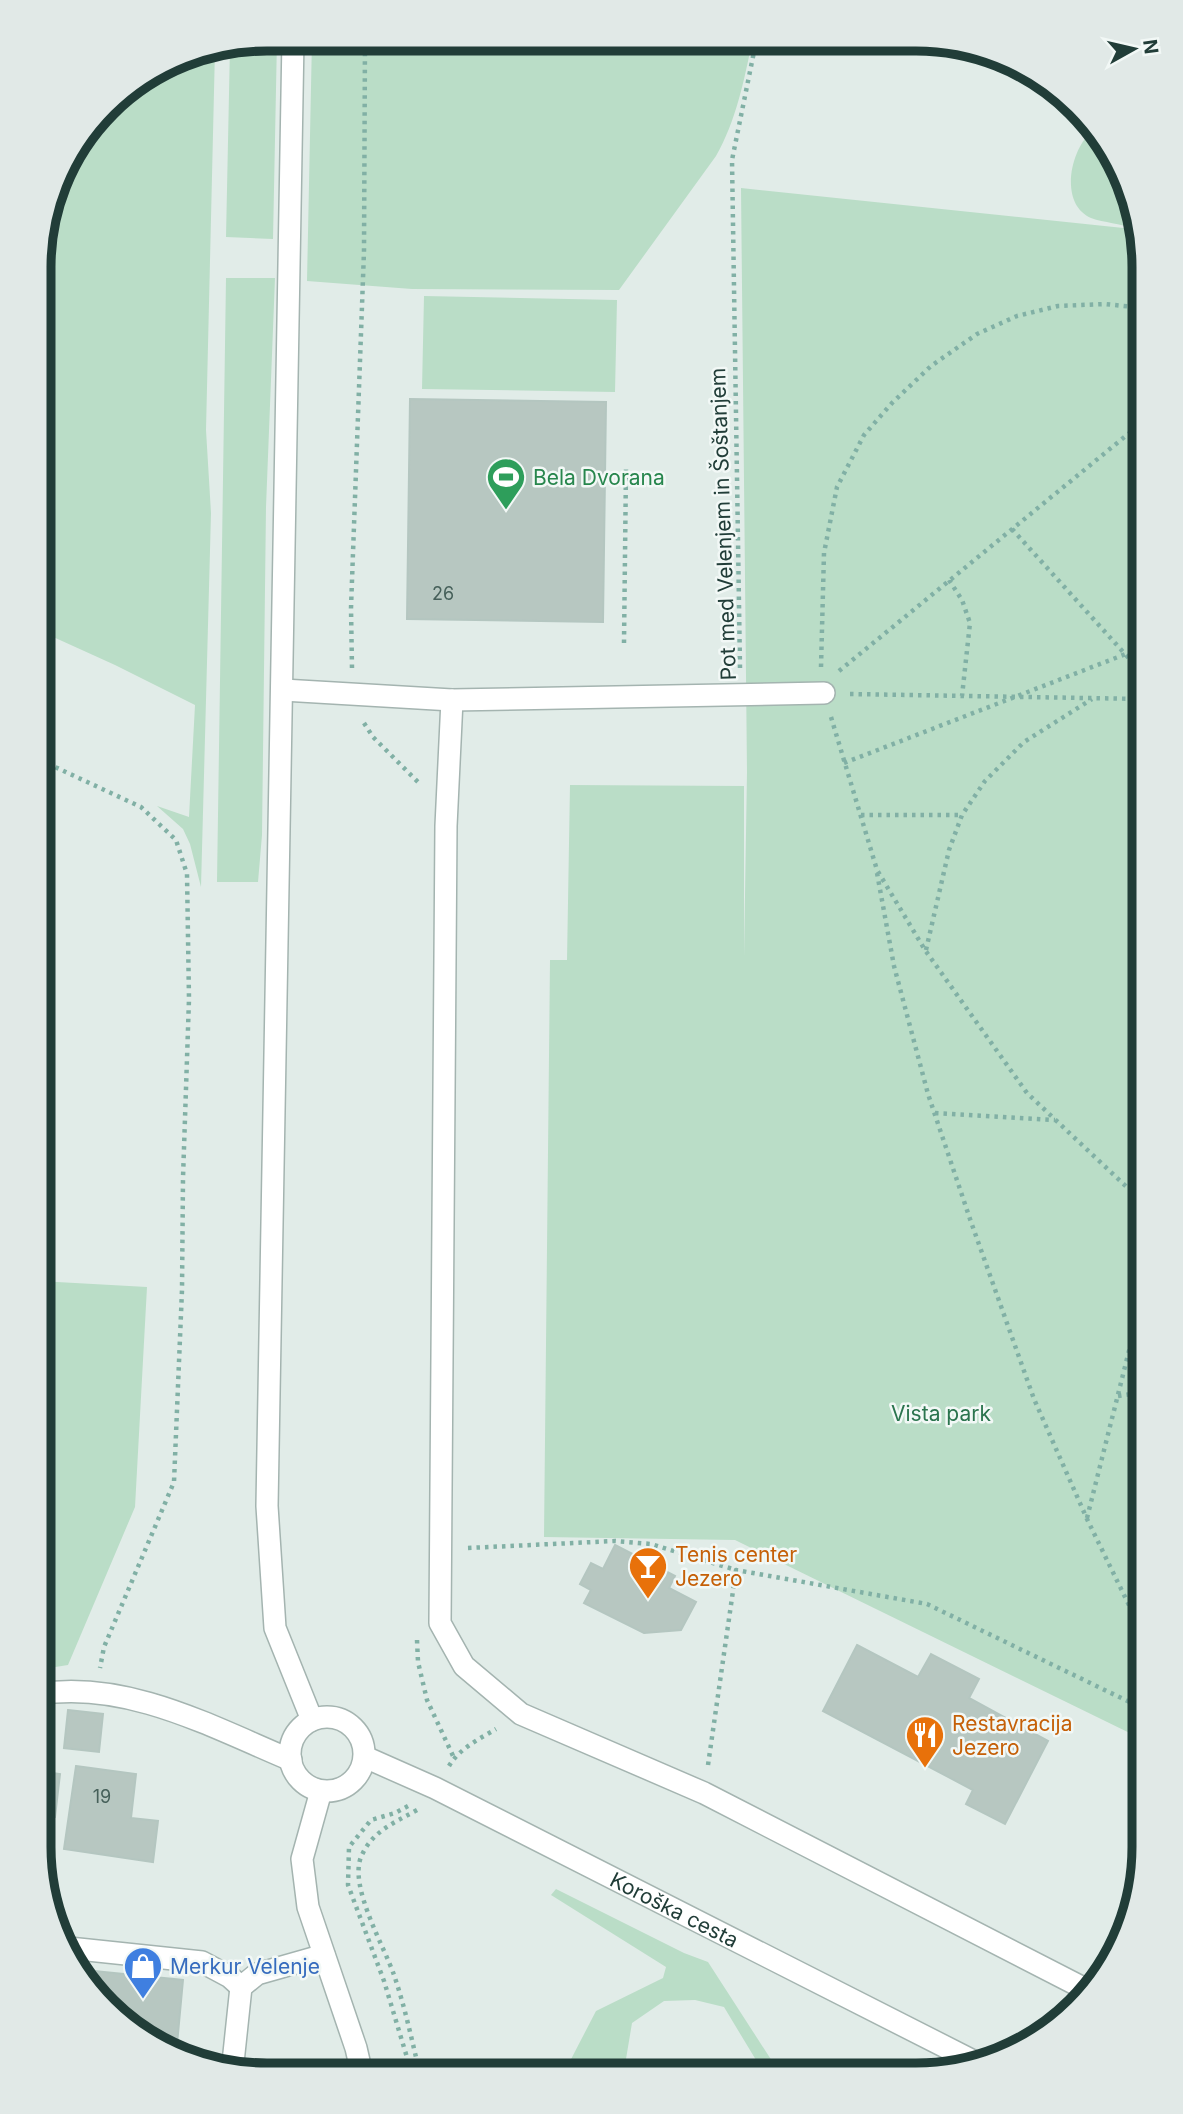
<svg xmlns="http://www.w3.org/2000/svg" width="1183" height="2114" font-family="Inter,sans-serif">
<rect width="100%" height="100%" fill="#e1ece8"/>
<path fill="#baddc7" d="M267 39H277L273 239 226 237 230 46Z
M312 39 752 42C744 81 736 121 716 156L619 290 412 289 307 281Z
M215 49 206 430 211 513 201 887 190 844 183 829 157 806 189 817 195 705 115 665 40 631V238L62 166 116 95 180 56Z
M1091 132 1132 193 1144 267V1740L735 1540 544 1537 550 960H567L570 785 744 786V957L747 772 741 188 1133 229C1121 223 1104 223 1091 218 1059 204 1070 151 1091 132Z
M226 278H275L266 507 262 835 258 882H217Z
M424 296 617 300 615 392 422 389Z
M39 1281 147 1287 135 1507 68 1665 49 1668 39 1664Z
M556 1889 684 1953 708 1962 781 2075H765L724 2007 695 2000 664 2001 632 2023 624 2071 620 2075 572 2074 568 2065 596 2011 663 1978 666 1967 551 1895Z"/>
<path fill="#b7c7c1" stroke="#b4c6c0" stroke-width="2" d="M410 399 606 402 603 622 407 619Z
M615 1545 675 1576 669 1588 696 1602 681 1630 644 1633 584 1603 591 1590 580 1584 591 1563 603 1569Z
M857 1645 918 1677 931 1654 979 1679 969 1698 1048 1741 1005 1824 966 1804 973 1790 823 1711Z
M68 1710 103 1714 99 1752 64 1748Z
M76 1766 136 1774 131 1818 158 1821 153 1862 64 1849Z
M39 1771 60 1774 55 1817 39 1815Z
M84 1970 183 1980 176 2055 166 2052 117 2019Z
M180 2056 212 2060V2066Z"/>
<g fill="none" stroke-linecap="round" stroke-linejoin="round">
<g stroke="#a4b4b0" stroke-width="24">
<g id="minor">
<path d="M293 39 267 1506 275 1628 312 1720"/>
<path d="M283 690 452 700 824 693"/>
<path d="M452 700 446 826 440 1623 464 1666 521 1714 704 1793 1091 1992"/>
<path d="M39 1694C127 1680 212 1727 291 1760"/>
<circle cx="327" cy="1754" r="37"/>
<path id="s1" d="M365 1757 435 1788 981 2065"/>
<path d="M321 1791 302 1859 308 1907 356 2048 362 2074"/>
<path d="M69 1948 202 1962 230 1977 241 1987"/>
<path d="M232 2072 241 1987 257 1974 324 1955"/>
</g>
</g>
<path stroke="#81b0a5" stroke-width="4.5" stroke-dasharray="3.5 5" stroke-linecap="butt" d="M1012 529 1144 675
M949 580 962 600 970 623 962 696
M624 643 626 468
M821 667 824 553 837 487 864 435 892 403 931 366 977 334 1017 316 1058 306 1105 304 1144 308
M352 668 351 608 364 251 365 39
M740 668 732 160 756 42
M839 671 1144 421
M850 694 1144 699
M831 717 877 870 925 950 1027 1093 1132 1192 1144 1199
M364 723 373 737 419 783
M40 760 141 807 176 840 187 874 189 999 183 1178 182 1290 174 1482 104 1647 100 1668
M844 763 1144 647
M861 815H962
M877 873 894 966 928 1094 971 1222 1034 1399 1087 1519 1144 1636
M926 950 949 850 962 815 985 781 1024 742 1092 699
M935 1113 1055 1120
M1118 1396 1144 1392
M1087 1518 1144 1291
M468 1548 615 1541 651 1544 736 1570
M417 1640 418 1662 427 1700 454 1758
M708 1765 736 1570 927 1604 1144 1709
M449 1766C459 1749 479 1739 496 1729
M408 1806 395 1813 371 1820 349 1847 348 1885 384 1981 412 2074
M417 1810C394 1823 372 1831 361 1857 349 1887 384 1946 394 1975 405 2007 412 2041 420 2074
M1101 1969 1141 1877"/>
<use href="#minor" stroke="#fff" stroke-width="21"/>
</g>
<defs>
<g id="stadium-pin" transform="scale(2.0125)"><path d="M0 17L-7.5 6A9.5 9.5 0 1 1 7.5 6Z" fill="#2e9e5b" stroke="#f2f8f6"/><path d="M0-5a6.5 5 0 1 0 0 10a6.5 5 0 1 0 0-10ZM-3.5-1.8h7v3.6h-7Z" fill="#fff"/></g>
<g id="bar-pin" transform="scale(2.0125)"><path d="M0 17L-7.5 6A9.5 9.5 0 1 1 7.5 6Z" fill="#e8710a" stroke="#f2f8f6"/><path d="M-6-5H6L.8 .8V4.5H3.5V6h-7V4.5H-.8V.8Z" fill="#fff"/></g>
<g id="restaurant-pin" transform="scale(2.0125)"><path d="M0 17L-7.5 6A9.5 9.5 0 1 1 7.5 6Z" fill="#e8710a" stroke="#f2f8f6"/><path d="M-5-6h1v4h1v-4h1v4h1v-4h1v5L-1.5 .5V6h-2V.5L-5-1ZM5-6V6H3V1.5H1.5Q1.5-4 5-6Z" fill="#fff"/></g>
<g id="shop-pin" transform="scale(2.0125)"><path d="M0 17L-7.5 6A9.5 9.5 0 1 1 7.5 6Z" fill="#3f7fe0" stroke="#f2f8f6"/><path d="M-5-2.5h2.3a2.7 3.5 0 0 1 5.4 0H5L5.5 6h-11ZM-1.5-2.5h3a1.5 2.3 0 0 0-3 0Z" fill="#fff"/></g>
</defs>
<g fill-rule="evenodd">
<use href="#stadium-pin" x="506" y="477"/>
<use href="#bar-pin" x="648" y="1566"/>
<use href="#restaurant-pin" x="925" y="1735"/>
<use href="#shop-pin" x="143" y="1966"/>
</g>
<g text-anchor="middle" dominant-baseline="central" stroke-width="5" stroke-linejoin="round" paint-order="stroke">
<g font-size="18" fill="#46605a">
<text x="443" y="593">26</text>
<text x="102" y="1796">19</text>
</g>
<g font-size="21" fill="#27864d" stroke="#f2f8f6" text-anchor="start">
<text x="533" y="477">Bela Dvorana</text>
</g>
<g font-size="21" fill="#213d38" stroke="#f2f8f6">
<text transform="translate(723 524) rotate(-92)">Pot med Velenjem in Šoštanjem</text>
<text stroke="none"><textPath href="#s1" startOffset="345">Koroška cesta</textPath></text>
</g>
<g font-size="21" fill="#2b744e" stroke="#f2f8f6">
<text x="941" y="1413">Vista park</text>
</g>
<g font-size="21" fill="#c56008" stroke="#f2f8f6" text-anchor="start">
<text x="675" y="1554">Tenis center<tspan x="675" dy="24">Jezero</tspan></text>
<text x="952" y="1723">Restavracija<tspan x="952" dy="24">Jezero</tspan></text>
</g>
<g font-size="21" fill="#366cbe" stroke="#f2f8f6" text-anchor="start">
<text x="170" y="1966">Merkur Velenje</text>
</g>
</g>
<path d="M0 0H1183V2114H0ZM267 51H916A216 216 0 0 1 1132 267V1847A216 216 0 0 1 916 2063H267A216 216 0 0 1 51 1847V267A216 216 0 0 1 267 51Z" fill="#e1e9e7" fill-rule="evenodd"/>
<path fill="none" stroke="#213d38" stroke-width="9" d="M267 51H916A216 216 0 0 1 1132 267V1847A216 216 0 0 1 916 2063H267A216 216 0 0 1 51 1847V267A216 216 0 0 1 267 51Z"/>
<g transform="translate(1134 49) rotate(82)" stroke="#f2f8f6" stroke-width="5" paint-order="stroke">
<path d="M0-5L12 26L0 18L-12 26Z" fill="#213d38"/>
<text y="-10" font-size="19" font-weight="bold" text-anchor="middle" fill="#213d38">N</text>
</g>
</svg>
